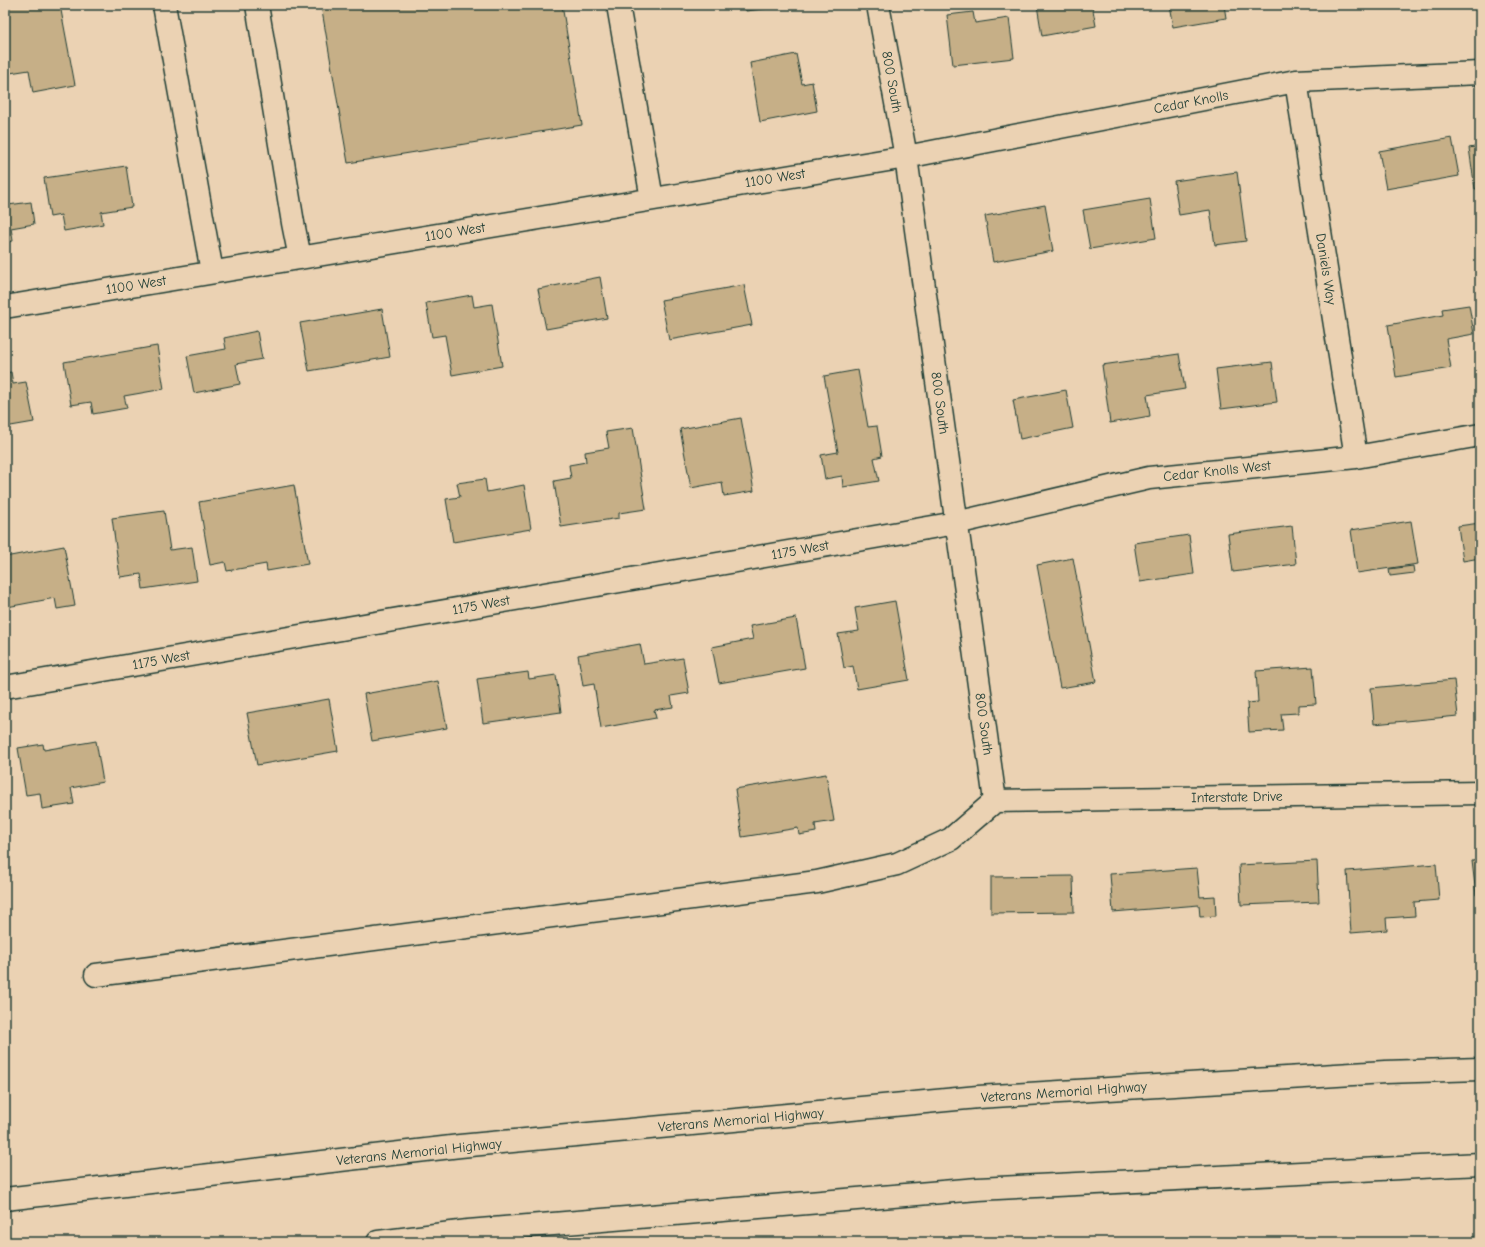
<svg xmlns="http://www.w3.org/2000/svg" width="1485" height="1247" font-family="'Comic Neue',sans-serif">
<rect width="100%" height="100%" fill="#ebd2b3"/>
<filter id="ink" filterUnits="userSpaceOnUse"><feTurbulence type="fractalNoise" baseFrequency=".025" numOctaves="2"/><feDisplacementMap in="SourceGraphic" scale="8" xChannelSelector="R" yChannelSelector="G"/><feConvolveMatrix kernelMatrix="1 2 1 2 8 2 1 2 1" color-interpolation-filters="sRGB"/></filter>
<g filter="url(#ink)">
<path fill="#c6af87" stroke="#1f3d34" d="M5 5H60L75 85 33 93 29 70 10 73 5 44Z
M321 5H562L582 125 348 163Z
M745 5H787V6L746 11Z
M1037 5H1092L1096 26 1042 36Z
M1169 5H1224L1226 18 1173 27Z
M973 12 975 23 1009 18 1014 58 953 65 947 15Z
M796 54 802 84 812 82 817 111 760 122 750 63Z
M1452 138 1459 176 1386 189 1379 151Z
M1480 146V188L1475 189 1469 148Z
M126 166 132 207 101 212 103 224 64 231 61 215 50 217 44 178Z
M1237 172 1246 241 1215 245 1210 210 1179 215 1174 181Z
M6 191 8 205 31 202 34 224 11 228 13 241 5 242Z
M1150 199 1156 238 1090 249 1083 210Z
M1045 205 1053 251 993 262 985 216Z
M600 277 607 318 546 329 538 289Z
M744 285 752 325 669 340 661 300Z
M472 295 474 307 492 304 502 366 452 375 445 335 432 337 426 303Z
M1469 305 1474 334 1446 339 1451 368 1396 377 1388 325 1443 315 1442 309Z
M382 309 390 357 309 371 300 323Z
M257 331 262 359 236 364 240 384 194 393 187 356 226 349 224 338Z
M157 346 164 389 124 396 127 408 93 414 91 402 71 405 64 362Z
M1179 354 1185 389 1147 395 1150 416 1110 423 1102 365Z
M1272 362 1277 402 1221 409 1216 369Z
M858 370 868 427 877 426 882 456 874 458 879 481 843 487 842 476 825 479 821 455 838 452 824 376Z
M11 372 13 384 26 382 34 422 5 427V373Z
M1066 390 1073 428 1020 439 1013 400Z
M741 418 754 491 724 496 722 482 691 488 680 429Z
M633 428 646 509 619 513V518L561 527 554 481 571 478 569 465 586 462 585 452 609 448 606 432Z
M485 479 487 492 524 485 531 529 453 542 446 499 460 497 457 483Z
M294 485 308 564 267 571 266 564 227 571 225 562 210 565 199 502Z
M164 511 170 550 192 547 197 581 143 589 141 574 120 577 112 518Z
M1411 521 1418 564 1357 573 1351 530Z
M1480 523V558L1463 561 1458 526Z
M1292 526 1296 564 1233 572 1228 534Z
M1189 535 1194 574 1140 582 1134 543Z
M64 546 75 606 57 609 55 598 7 607 5 596V557Z
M1073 558 1096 682 1060 688 1037 565Z
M1413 566 1414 573 1390 576 1389 569Z
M895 601 909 680 857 689 853 666 844 668 838 634 859 631 855 608Z
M796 618 805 668 719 683 712 647 753 639 750 626Z
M640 644 644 664 683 658 689 693 671 696 673 707 654 710 656 718 601 728 594 684 583 686 578 655Z
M1313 667 1316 704 1298 705V713L1281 714 1283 730 1249 732 1247 703 1258 702 1256 671Z
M528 672 529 679 556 675 561 712 483 723 477 679Z
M1454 680 1458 716 1374 724 1371 688Z
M438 681 447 728 372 741 364 694Z
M329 699 338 751 257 765 247 713Z
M96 741 103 782 71 788 74 804 42 809 40 793 26 795 18 748 43 744 44 750Z
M826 774 834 821 815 824 816 832 799 835 798 828 742 837 735 789Z
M1480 860V895H1476L1472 861Z
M1317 861 1319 902 1241 905 1239 865Z
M1436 864 1439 900 1414 902 1415 916 1386 918 1387 930 1351 933 1347 871Z
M1197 868 1200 897 1215 896 1216 916 1200 917 1199 905 1113 912 1110 874Z
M1073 876 1074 912 991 913V877Z"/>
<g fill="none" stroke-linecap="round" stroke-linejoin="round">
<g stroke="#1f3d34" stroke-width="25">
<path id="minor" d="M164 5 212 272
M257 5 293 223 300 258
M618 5 652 199
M878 5 906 157 995 801
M1296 81 1356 457
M5 307 906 157 1296 81 1480 73
M5 687 956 523 1149 478 1356 457 1480 435
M995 801 1480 793
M96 975 817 882 897 864 951 839 995 801"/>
</g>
<g stroke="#1f3d34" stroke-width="25">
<path id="highway" d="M5 1199 460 1146 978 1097 1385 1072 1480 1069
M378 1242 468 1231 978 1189 1480 1164"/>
</g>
<use href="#minor" stroke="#ebd2b3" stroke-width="22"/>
<use href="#highway" stroke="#ebd2b3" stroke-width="22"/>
</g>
</g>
<g text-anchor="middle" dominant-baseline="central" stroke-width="4" stroke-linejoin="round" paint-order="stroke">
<g font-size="14" fill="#1f3d34" stroke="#ebd2b3">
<text transform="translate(892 82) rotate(80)">800 South</text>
<text transform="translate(1191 102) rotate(-11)">Cedar Knolls</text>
<text transform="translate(775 178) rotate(-9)">1100 West</text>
<text transform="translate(455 232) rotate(-9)">1100 West</text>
<text transform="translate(1326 269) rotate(81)">Daniels Way</text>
<text transform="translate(136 285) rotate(-9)">1100 West</text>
<text transform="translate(940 403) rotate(82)">800 South</text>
<text transform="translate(1217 471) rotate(-6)">Cedar Knolls West</text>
<text transform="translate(800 550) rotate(-10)">1175 West</text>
<text transform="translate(481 605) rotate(-10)">1175 West</text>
<text transform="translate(161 660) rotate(-10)">1175 West</text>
<text transform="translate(984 724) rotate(82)">800 South</text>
<text transform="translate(1237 797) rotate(-1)">Interstate Drive</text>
<text transform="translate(1064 1092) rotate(-4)">Veterans Memorial Highway</text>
<text transform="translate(741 1120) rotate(-5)">Veterans Memorial Highway</text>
<text transform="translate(419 1152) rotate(-6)">Veterans Memorial Highway</text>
</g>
</g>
<rect width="1485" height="1247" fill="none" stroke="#ebd2b3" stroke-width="20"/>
<rect x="10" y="10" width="1465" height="1227" fill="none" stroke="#1f3d34" stroke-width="1.5" filter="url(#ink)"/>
</svg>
